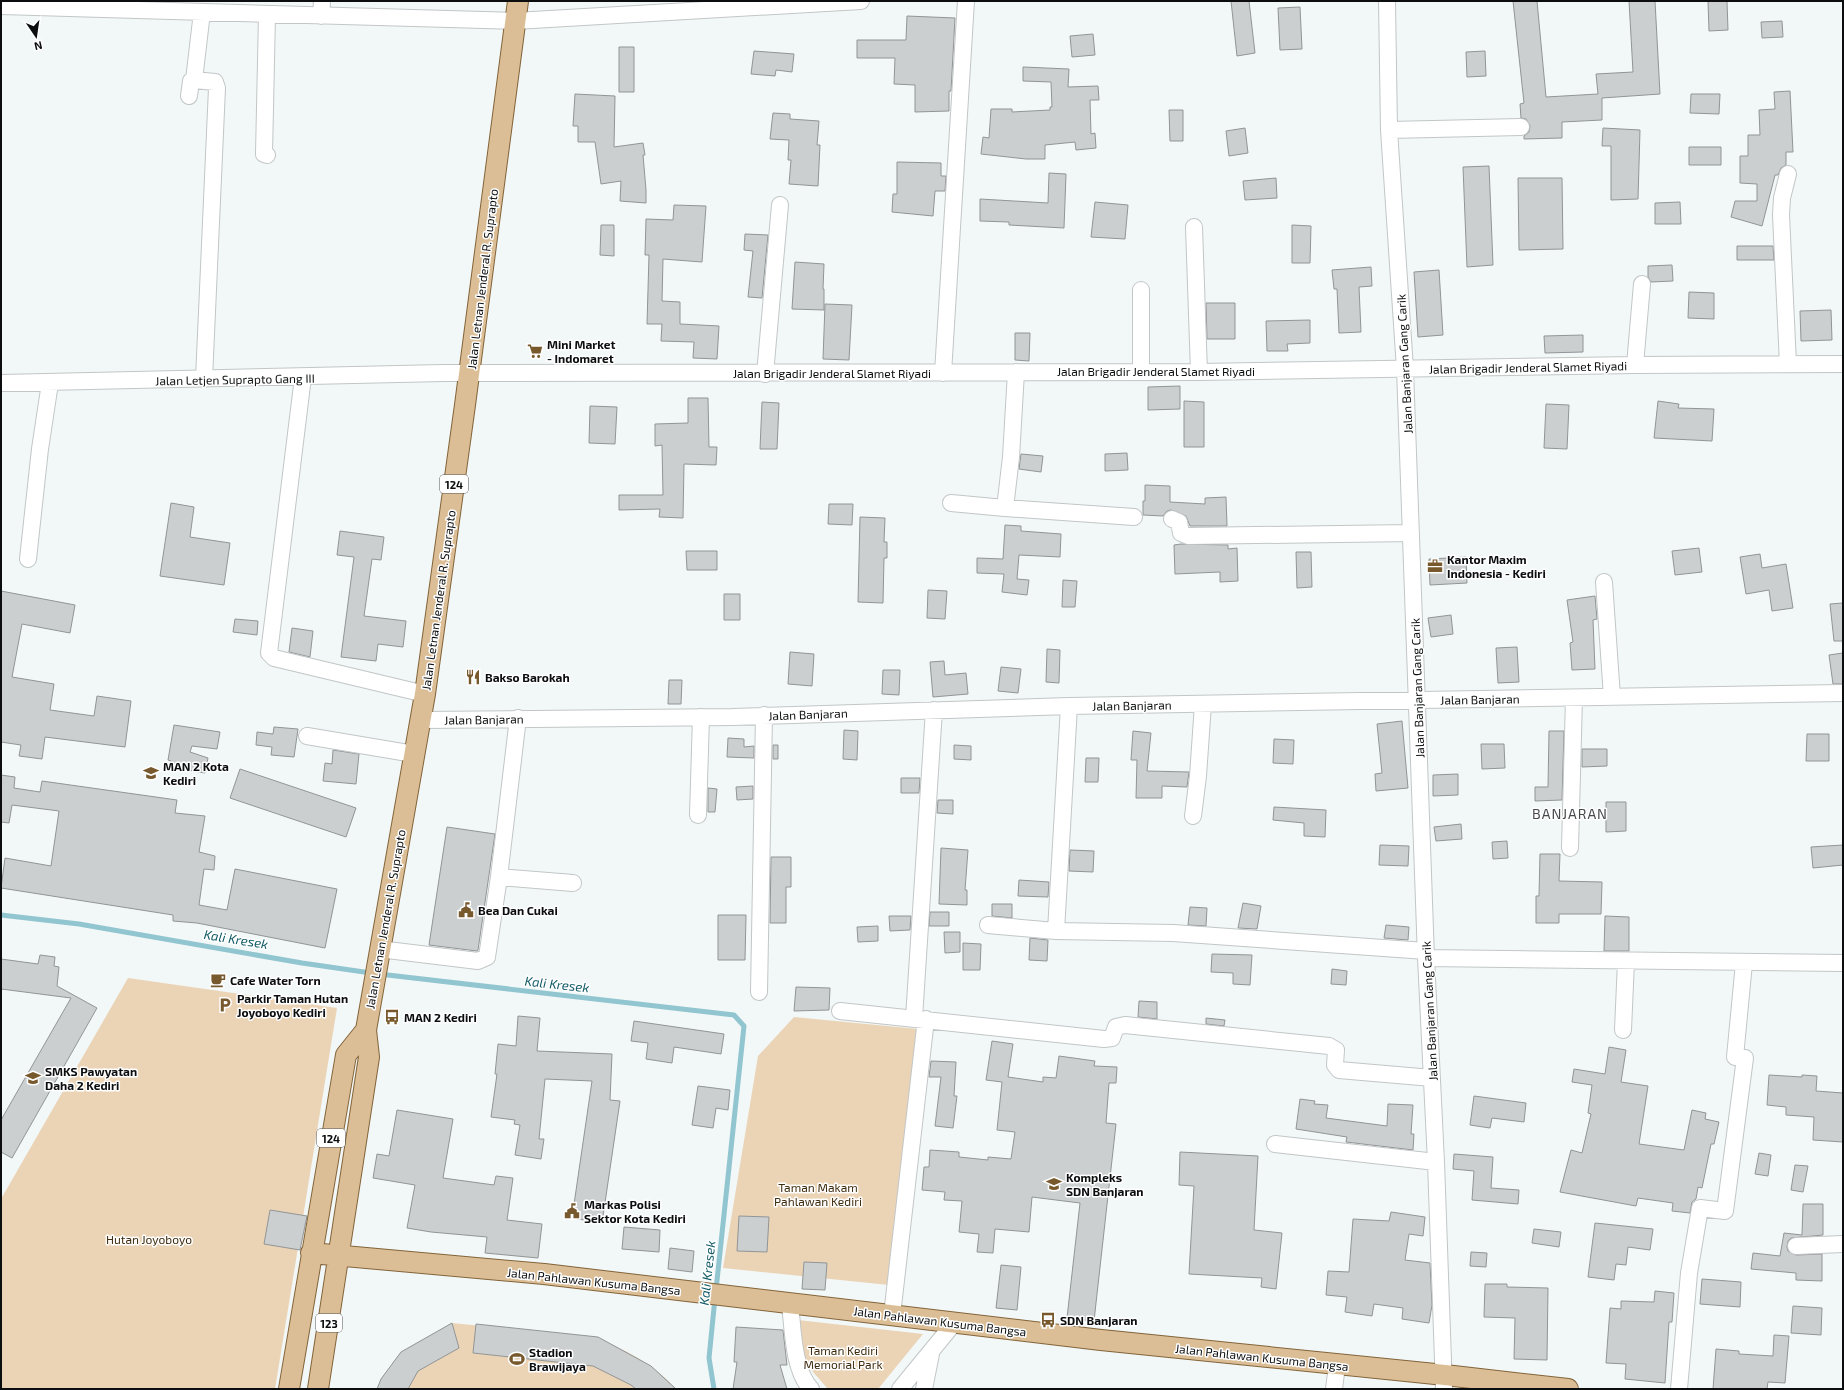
<svg xmlns="http://www.w3.org/2000/svg" width="1844" height="1390" font-family="'Exo 2',sans-serif">
<rect width="100%" height="100%" fill="#f2f7f8"/>
<path fill="#ebd4b6" d="M128 978 337 1008 275 1389H1V1199Z
M794 1017 918 1029 889 1285 723 1268 758 1056Z
M798 1320 923 1334 878 1389H828L805 1363Z
M452 1323 593 1337C623 1348 654 1364 676 1389H377L381 1379 401 1352Z"/>
<g fill="none" stroke-linecap="round" stroke-linejoin="round">
<path stroke="#91c5cf" stroke-width="5" d="M1 915 79 924 302 963 371 973
M379 974 734 1015 744 1026 716 1290
M714 1389 709 1358 715 1298"/>
</g>
<path fill="#cbcfd0" stroke="#919596" d="M1231 1H1249L1255 53 1237 56Z
M1513 1H1537L1546 97 1598 94 1596 74 1633 72 1629 1H1655L1660 94 1602 98V120L1562 122V138L1524 139V136L1529 132 1530 126 1526 119 1521 118 1520 104 1524 103Z
M1708 1H1727L1728 30 1709 31Z
M1300 7 1302 49 1280 50 1278 8Z
M907 16 955 18 951 91H949V111L915 112V85L894 84 895 58H857V40H906Z
M1782 21 1783 37 1762 38 1761 22Z
M1093 34 1095 55 1072 57 1070 36Z
M619 47H634V92H619Z
M754 51 794 54 792 72 776 70 775 76 751 74Z
M1485 51 1486 76 1467 77 1466 52Z
M1023 67 1069 69 1068 87 1098 86 1099 100H1090L1091 134 1095 133 1096 148 1076 150 1075 142 1045 145V159H1026L981 154 983 137 989 138 991 109H1012V112L1050 110V107H1052L1051 82 1023 81Z
M1790 91 1793 152H1786V165L1781 168 1778 175H1775L1762 226 1731 217 1735 201H1757V184L1740 183V156H1748V135H1760L1759 110 1775 109 1774 92Z
M575 94 615 96 614 147 643 143 645 155H643L646 190V203L620 201 621 181 601 184 595 142H578V126H573Z
M1691 94H1720L1719 114 1690 113Z
M1169 110H1183V141H1170Z
M773 113 790 114V119L819 121 817 145H820L818 186 789 184 791 160H788L789 140 770 139Z
M1245 128 1248 153 1229 156 1226 131Z
M1603 128 1640 130 1638 199 1611 200V146H1602Z
M1689 147H1721V165H1689Z
M897 162 941 163V176H946L945 191H935L933 216 892 212 893 194H897Z
M1489 166 1493 265 1467 267 1463 167Z
M1049 173 1066 174 1064 228 1009 225V222L980 221V199L1048 203Z
M1276 178 1277 198 1245 200 1243 181Z
M1518 178H1562L1563 249 1519 250Z
M1095 202 1128 205 1125 239 1091 237Z
M1680 202 1681 224H1655V203Z
M674 205 706 206 702 262 663 259 662 301 680 302V324L719 326 717 359 693 358 694 342 661 341 662 324H647L649 255H645L646 219 673 220Z
M601 225H614V256L600 255Z
M1292 225 1311 226 1310 263H1292Z
M745 234 768 235 762 298 748 297 753 251 744 250Z
M1737 246H1773L1774 260H1737Z
M795 262 824 264 823 289H824V310L792 309Z
M1672 265 1673 281 1651 282 1648 277V266Z
M1371 267 1372 286 1359 287 1361 332 1339 333 1337 289H1334L1332 270Z
M1439 270 1443 335 1418 337 1414 272Z
M1689 292 1714 293V319L1688 318Z
M1206 303H1235V339H1207Z
M825 304 852 305 849 360 823 359Z
M1831 310 1832 340 1801 341 1800 311Z
M1310 320V343L1287 344 1288 351H1267L1266 321Z
M1015 333H1030L1029 361 1015 360Z
M1583 335V352L1545 353 1544 336Z
M1180 386V409L1148 410V387Z
M688 398H708L709 447H717L716 465 684 464 683 518 659 517 660 509 619 510V495H663L662 445 655 446V424L688 423Z
M1184 401 1204 402V447H1184Z
M1658 401 1679 404 1678 408 1714 409 1712 441 1654 438Z
M762 402 779 403 777 449H760Z
M1546 404 1569 405 1567 449 1544 448Z
M590 406 617 407 615 444 589 443Z
M1127 453 1128 470 1105 471V454Z
M1021 454 1043 456 1041 472 1019 469Z
M1145 485 1170 486V502L1205 504V498L1226 497 1227 526H1190L1186 516 1171 510 1167 511 1163 516 1143 515V501H1145Z
M171 503 194 507 190 537 230 543 224 585 160 576Z
M829 504H853L852 525 828 524Z
M860 517 885 518 884 542H887V558H884L883 603 858 602Z
M1005 525 1021 526V531L1061 534 1060 557 1019 555 1017 579 1029 580 1027 595 1002 592 1004 574 977 573V558L1003 559Z
M340 531 384 537 381 560 372 559 364 616 406 621 403 647 378 644 376 661 341 657 354 557 337 555Z
M1181 544 1228 545V549L1237 548 1238 581 1220 582V572L1175 574 1174 545Z
M1699 548 1702 572 1675 575 1672 551Z
M686 551H717V570H687Z
M1296 552H1311L1312 587 1297 588Z
M1760 554 1762 568 1786 564 1793 608 1772 611 1769 590 1746 594 1740 557Z
M1466 557 1467 583 1430 585 1429 559Z
M1063 580 1077 581 1075 607H1062Z
M928 590 947 591 945 619 927 618Z
M1 591 75 605 70 633 22 624 12 677 54 684 50 710 94 716 97 696 131 701 125 747 45 737 42 759 19 756 21 745 1 742Z
M724 594H740V620H724Z
M1595 596 1597 619 1593 620 1595 669 1572 670 1570 643 1573 642 1567 600Z
M1843 603V641H1834L1830 604Z
M1451 615 1453 634 1431 637 1428 618Z
M235 619 258 621 257 635 233 632Z
M292 628 313 631 310 657 289 652Z
M1517 647 1519 682 1498 683 1496 648Z
M1047 649 1060 650 1059 683 1046 682Z
M790 652 814 654 812 686 788 684Z
M1843 653V684H1833L1829 655Z
M944 661 945 675 966 673 968 694 933 697 930 662Z
M1001 667 1021 669 1018 693 998 691Z
M883 670H900L899 695 882 694Z
M669 680H682L681 704H668Z
M1402 721 1408 788 1376 791 1375 774 1382 773 1377 724Z
M174 725 220 732 217 749 192 746 190 752 208 758 205 773 170 767 171 761 168 760Z
M274 727 298 729 294 757 271 755 272 747 256 745 257 732 273 734Z
M844 730 858 731 857 760 843 759Z
M1133 731 1151 733 1147 771 1189 772 1187 787 1162 786V798H1136L1137 760H1131Z
M1549 731H1564L1562 800 1535 801V787H1548Z
M1807 734H1829V761H1806Z
M728 738 744 739V747L754 746V758L727 757Z
M1274 739 1294 740 1293 764 1273 763Z
M1481 744H1504L1505 768 1482 769Z
M773 745H778V759H773Z
M954 745 971 746V760L954 759Z
M1582 749H1607V766L1582 767Z
M333 750 359 754 356 784 323 781 325 763 332 764Z
M1086 758H1099L1098 782H1085Z
M240 769 356 808 346 837 230 798Z
M1458 774V795L1433 796V775Z
M1 775 15 777 14 788 40 792 42 781 177 800 175 813 205 816 199 852 215 856 214 870 204 869 199 905 227 910 235 869 337 889 325 948 197 923 173 921V915L1 888 5 858 51 866 59 811 12 805 9 823 1 822Z
M901 778H920L919 793H901Z
M753 786V799L737 800 736 787Z
M708 788 717 789 715 812H708Z
M938 800H953V814L937 813Z
M1606 802H1626V831L1606 832Z
M1274 807 1326 810 1325 837 1304 836V823L1273 820Z
M1461 824 1462 839 1436 841 1434 827Z
M447 827 495 834 478 950 477 951 429 945Z
M1507 841 1508 858 1493 859 1492 842Z
M1380 845 1409 846 1408 866 1379 865Z
M1843 845V865L1813 868 1811 847Z
M941 848 968 850 965 890H967V905L939 904Z
M1070 850 1094 851 1093 872 1069 871Z
M1540 854H1560L1559 881 1602 882 1601 914H1559V923H1536V896H1539Z
M771 857H791V887H786V923H770Z
M1019 880 1049 882 1048 897 1018 896Z
M1243 903 1261 906 1257 929 1238 928Z
M992 904H1012V918L992 916Z
M1190 907 1207 908 1206 926 1188 925Z
M930 912H949V926H929Z
M718 915H746L745 960H718Z
M889 916H911L910 930 890 931Z
M1605 916 1629 917V951H1604Z
M1386 925 1409 927 1408 940 1384 938Z
M878 926V941L858 942 857 927Z
M944 932H960V952L945 953Z
M1030 938 1048 940 1047 961 1029 960Z
M963 943 981 944 980 970H963Z
M1212 954 1252 955 1250 985 1233 984V973L1211 972Z
M40 955 55 957 54 966 59 967 57 986 97 1008 12 1158 1 1152V1120L71 998 1 989V959L38 964Z
M1332 969 1347 971 1346 985 1331 984Z
M796 987 830 988 829 1010 794 1011Z
M1139 1001 1157 1002V1019L1138 1017Z
M518 1016 540 1018 537 1051 612 1054 610 1100 620 1101 602 1223 572 1218 592 1081 545 1079 539 1139H544L541 1159 515 1155 520 1125 514 1124 515 1120 491 1117 497 1074H495L498 1044 516 1046Z
M1206 1018 1225 1020 1224 1026 1206 1024Z
M634 1021 724 1034 721 1054 674 1047 672 1063 646 1059 648 1043 631 1041Z
M992 1041 1013 1044 1008 1077 1043 1082V1077L1056 1078 1059 1056 1095 1061 1094 1066 1117 1067 1116 1083H1109L1106 1123 1116 1124 1094 1321 1067 1318 1080 1203 1032 1197 1029 1232 995 1229 993 1253 977 1252 979 1234 959 1232 962 1201 944 1200 945 1192 922 1190 924 1167H929L930 1150 959 1152V1157L988 1160V1157L1011 1159 1015 1132 997 1130 1002 1082 986 1080Z
M1609 1047 1626 1050 1621 1082 1648 1086 1639 1144 1684 1150 1692 1110 1706 1113 1705 1119 1719 1122 1714 1144H1711L1702 1188 1698 1187 1696 1199 1692 1202 1690 1213 1672 1211 1673 1203 1638 1198 1636 1206 1560 1192 1571 1150 1582 1153 1591 1114 1588 1113 1592 1085 1572 1082 1574 1069 1605 1074Z
M931 1061 956 1062 954 1096H957L953 1128 935 1126 941 1077H929Z
M1769 1075 1802 1077V1075L1817 1076 1816 1091 1843 1093V1142L1813 1140 1814 1117 1786 1115V1107L1767 1105Z
M698 1086 730 1090 728 1110 716 1108 713 1128 692 1125Z
M1474 1096 1526 1103 1524 1122 1492 1118 1490 1128 1470 1125Z
M1300 1099 1315 1101 1314 1104 1328 1105 1326 1118 1387 1126 1388 1104 1413 1105 1411 1134H1414L1413 1150 1346 1142 1347 1137 1296 1129Z
M397 1110 453 1119 443 1178 494 1185 496 1176 513 1178 507 1220 542 1224 538 1258 485 1253 487 1237 431 1232 407 1228 415 1185 373 1178 377 1154 389 1156Z
M1180 1152 1258 1156 1254 1230 1282 1233 1276 1289 1261 1287 1262 1278 1189 1274 1194 1186 1179 1185Z
M1759 1153 1771 1155 1768 1176 1755 1174Z
M1454 1154 1493 1157 1491 1188 1519 1190 1518 1204 1472 1200 1474 1171 1453 1169Z
M1795 1165 1808 1166 1803 1192 1791 1190Z
M1803 1204H1823V1235L1791 1238 1788 1241 1787 1247 1788 1251 1796 1255 1822 1254V1281L1796 1280V1273L1751 1269 1753 1253 1780 1256 1784 1233 1802 1235Z
M270 1210 307 1216 300 1250 264 1244Z
M1391 1212 1425 1217 1423 1236 1409 1234 1405 1260 1430 1263 1432 1305 1429 1323 1402 1319 1403 1308 1374 1304 1372 1316 1345 1312 1347 1297 1326 1295 1328 1271 1349 1272 1353 1219 1389 1221Z
M739 1216 769 1217 767 1252 737 1251Z
M1595 1223 1653 1229 1650 1250 1628 1247 1626 1265 1616 1264 1614 1280 1588 1277Z
M624 1227 660 1230 659 1252 622 1249Z
M1534 1229 1561 1232 1559 1247 1532 1243Z
M670 1248 694 1251 692 1272 668 1269Z
M1471 1252 1487 1253 1486 1267 1470 1266Z
M804 1262 827 1263 825 1290 802 1289Z
M1001 1265 1021 1267 1017 1310 996 1308Z
M1702 1279 1741 1282 1740 1307 1700 1304Z
M1485 1284H1507V1287L1548 1288 1547 1360 1514 1359 1515 1318 1484 1317Z
M1655 1291 1674 1293 1672 1322H1669L1665 1383 1625 1379 1626 1364 1606 1363 1610 1308 1621 1309V1301L1654 1302Z
M1793 1306 1822 1308 1821 1335 1791 1333Z
M452 1323 459 1348 418 1371 408 1389H377L381 1379 401 1352Z
M476 1324 598 1337 651 1366 676 1389H636L631 1385 593 1366 473 1353Z
M736 1327 783 1330 787 1365H780L787 1389H733L737 1362H734Z
M1774 1335 1789 1336 1785 1383 1768 1382 1767 1389H1713L1716 1349 1739 1351V1354L1773 1356Z"/>
<g fill="none" stroke-linecap="round" stroke-linejoin="round">
<g stroke="#c2c6c7" stroke-width="18">
<path id="minor" d="M1387 1 1389 130 1405 369 1426 958 1436 1162 1444 1389
M1 6 515 21 861 1
M321 16 322 1
M194 80 215 82 217 88 204 379
M189 96 191 81 194 80 202 12
M1389 130 1521 127
M267 155 264 154 267 14
M1194 227 1199 372
M1788 364 1781 215 1782 198 1788 174
M1635 365 1642 284
M1141 372V290
M943 373 966 1
M765 374 780 205
M303 377 269 653 274 658 425 694
M1 383 443 373 1199 372 1635 365 1843 364
M951 503 1005 508 1011 457 1016 372
M1005 508 1134 517
M1172 519 1179 522 1181 533 1188 536 1411 533
M28 559 40 449 50 383
M1604 582 1612 697
M420 720 733 717 1069 706 1843 693
M307 736 414 754
M698 815 701 717
M1193 816 1198 776 1203 704
M1570 848 1574 698
M499 877 573 883
M988 925 1056 931 1173 933 1426 951
M1056 931 1069 706
M379 949 478 961 487 957 499 877 518 718
M1426 958 1843 963
M759 992 764 715
M840 1011 1104 1039 1112 1038 1116 1027 1125 1025 1329 1046 1336 1050 1335 1065 1339 1070 1432 1078
M914 1018 934 710
M1623 1030 1626 961
M1275 1144 1436 1162
M1796 1246 1843 1244
M790 1304C793 1329 793 1370 811 1389
M892 1315 926 1019
M900 1389 955 1322
M924 1389 931 1354
M1334 1389 1337 1365
M1679 1389 1689 1273 1700 1208 1725 1211 1745 1058 1735 1057 1744 963"/>
</g>
<g stroke="#836439" stroke-width="22">
<path id="major" d="M311 1253 544 1274 1101 1340 1445 1375 1568 1389
M289 1389 346 1055 366 1030
M318 1389 369 1057 366 1030 425 694 465 405 518 1"/>
</g>
<use href="#minor" stroke="#fff" stroke-width="16"/>
<use href="#major" stroke="#dbbe96" stroke-width="20"/>
</g>
<defs>
<g id="supermarket-bare" transform="scale(1.2)"><path d="M-6-5.5h2.5l.6 2H6L4.5 2H-2.5L-4.4-4H-6ZM-1.5 3.2a1.3 1.3 0 1 0 .1 0ZM3 3.2a1.3 1.3 0 1 0 .1 0Z" fill="#78592e" stroke="#fff" stroke-width="2.5" paint-order="stroke"/></g>
<g id="office-bare" transform="scale(1.2)"><path d="M-6-3h4V-5.5h4V-3h4V5H-6ZM-1-4.5V-3h2v-1.5ZM-6 0V1H6V0Z" fill="#78592e" stroke="#fff" stroke-width="2.5" paint-order="stroke"/></g>
<g id="restaurant-bare" transform="scale(1.2)"><path d="M-5-6h1v4h1v-4h1v4h1v-4h1v5L-1.5 .5V6h-2V.5L-5-1ZM5-6V6H3V1.5H1.5Q1.5-4 5-6Z" fill="#78592e" stroke="#fff" stroke-width="2.5" paint-order="stroke"/></g>
<g id="school-bare" transform="scale(1.2)"><path d="M0-5L7-2L0 1L-7-2ZM-4 1L0 2.5L4 1V4Q0 6-4 4Z" fill="#78592e" stroke="#fff" stroke-width="2.5" paint-order="stroke"/></g>
<g id="civic-bare" transform="scale(1.2)"><path d="M-.6-6.5H3V-4.5H.6V-3L4-1V1h2V6H-6V1h2V-1L-.6-3ZM-1.2 2.5V6h2.4V2.5Z" fill="#78592e" stroke="#fff" stroke-width="2.5" paint-order="stroke"/></g>
<g id="cafe-bare" transform="scale(1.2)"><path d="M-5.5-4.5H6V0H3Q3 3.5 0 3.5H-2.5Q-5.5 3.5-5.5 0ZM3-3.2v2h1.7v-2ZM-6 4.5H4V6H-6Z" fill="#78592e" stroke="#fff" stroke-width="2.5" paint-order="stroke"/></g>
<g id="parking-bare" transform="scale(1.2)"><path d="M-3.5-5.5H1a3.5 3.5 0 0 1 0 7H-1V5.5H-3.5ZM-1-3.4V-.6H.8a1.4 1.4 0 0 0 0-2.8Z" fill="#78592e" stroke="#fff" stroke-width="2.5" paint-order="stroke"/></g>
<g id="bus-bare" transform="scale(1.2)"><path d="M-5-6H5V4H4V6H2V4H-2V6H-4V4H-5ZM-3.5-4V0h7V-4ZM-3.5 1.2v1.5H-2V1.2ZM2 1.2v1.5H3.5V1.2Z" fill="#78592e" stroke="#fff" stroke-width="2.5" paint-order="stroke"/></g>
<g id="stadium-bare" transform="scale(1.2)"><path d="M0-5a6.5 5 0 1 0 0 10a6.5 5 0 1 0 0-10ZM-3.5-1.8h7v3.6h-7Z" fill="#78592e" stroke="#fff" stroke-width="2.5" paint-order="stroke"/></g>
</defs>
<g fill-rule="evenodd">
<use href="#supermarket-bare" x="535" y="351"/>
<use href="#office-bare" x="1435" y="566"/>
<use href="#restaurant-bare" x="473" y="677"/>
<use href="#school-bare" x="151" y="773"/>
<use href="#civic-bare" x="466" y="910"/>
<use href="#cafe-bare" x="218" y="980"/>
<use href="#parking-bare" x="225" y="1005"/>
<use href="#bus-bare" x="392" y="1017"/>
<use href="#school-bare" x="33" y="1078"/>
<use href="#school-bare" x="1054" y="1184"/>
<use href="#civic-bare" x="572" y="1211"/>
<use href="#bus-bare" x="1048" y="1320"/>
<use href="#stadium-bare" x="517" y="1359"/>
</g>
<g text-anchor="middle" dominant-baseline="central" stroke-width="3" stroke-linejoin="round" paint-order="stroke">
<g fill="#fff" stroke="#555656" stroke-width="1">
<rect x="440" y="475" width="28" height="18" rx="3"/>
<rect x="317" y="1129" width="28" height="18" rx="3"/>
<rect x="316" y="1314" width="26" height="18" rx="3"/>
</g>
<g font-size="11" font-weight="bold" fill="#0c0d0e">
<text x="454" y="484">124</text>
<text x="331" y="1138">124</text>
<text x="329" y="1323">123</text>
</g>
<g font-size="12" fill="#0c0d0e" stroke="#fff">
<text transform="translate(482 279) rotate(-83)">Jalan Letnan Jenderal R. Suprapto</text>
<text transform="translate(1404 364) rotate(-93)">Jalan Banjaran Gang Carik</text>
<text transform="translate(1528 367) rotate(-1)">Jalan Brigadir Jenderal Slamet Riyadi</text>
<text x="1156" y="371">Jalan Brigadir Jenderal Slamet Riyadi</text>
<text x="832" y="373">Jalan Brigadir Jenderal Slamet Riyadi</text>
<text transform="translate(235 379) rotate(-1)">Jalan Letjen Suprapto Gang III</text>
<text transform="translate(438 600) rotate(-82)">Jalan Letnan Jenderal R. Suprapto</text>
<text transform="translate(1417 688) rotate(-92)">Jalan Banjaran Gang Carik</text>
<text transform="translate(1480 699) rotate(-1)">Jalan Banjaran</text>
<text transform="translate(1132 705) rotate(-1)">Jalan Banjaran</text>
<text transform="translate(808 714) rotate(-2)">Jalan Banjaran</text>
<text transform="translate(484 719) rotate(-1)">Jalan Banjaran</text>
<text transform="translate(385 919) rotate(-80)">Jalan Letnan Jenderal R. Suprapto</text>
<text transform="translate(1429 1011) rotate(-93)">Jalan Banjaran Gang Carik</text>
<text transform="translate(594 1281) rotate(6)">Jalan Pahlawan Kusuma Bangsa</text>
<text transform="translate(940 1321) rotate(7)">Jalan Pahlawan Kusuma Bangsa</text>
<text transform="translate(1262 1357) rotate(6)">Jalan Pahlawan Kusuma Bangsa</text>
</g>
<g font-size="12" font-weight="bold" fill="#0c0d0e" stroke="#fff" text-anchor="start">
<text x="547" y="344">Mini Market<tspan x="547" dy="14">- Indomaret</tspan></text>
<text x="1447" y="559">Kantor Maxim<tspan x="1447" dy="14">Indonesia - Kediri</tspan></text>
<text x="485" y="677">Bakso Barokah</text>
<text x="163" y="766">MAN 2 Kota<tspan x="163" dy="14">Kediri</tspan></text>
<text x="478" y="910">Bea Dan Cukai</text>
<text x="230" y="980">Cafe Water Torn</text>
<text x="237" y="998">Parkir Taman Hutan<tspan x="237" dy="14">Joyoboyo Kediri</tspan></text>
<text x="404" y="1017">MAN 2 Kediri</text>
<text x="45" y="1071">SMKS Pawyatan<tspan x="45" dy="14">Daha 2 Kediri</tspan></text>
<text x="1066" y="1177">Kompleks<tspan x="1066" dy="14">SDN Banjaran</tspan></text>
<text x="584" y="1204">Markas Polisi<tspan x="584" dy="14">Sektor Kota Kediri</tspan></text>
<text x="1060" y="1320">SDN Banjaran</text>
<text x="529" y="1352">Stadion<tspan x="529" dy="14">Brawijaya</tspan></text>
</g>
<g font-size="12" fill="#402c0f" stroke="#fff">
<text x="818" y="1187">Taman Makam<tspan x="818" dy="14">Pahlawan Kediri</tspan></text>
<text x="149" y="1239">Hutan Joyoboyo</text>
<text x="843" y="1350">Taman Kediri<tspan x="843" dy="14">Memorial Park</tspan></text>
</g>
<g font-size="13" font-style="italic" fill="#115a66" stroke="#fff">
<text transform="translate(236 939) rotate(9)">Kali Kresek</text>
<text transform="translate(557 984) rotate(6)">Kali Kresek</text>
<text transform="translate(707 1273) rotate(-84)">Kali Kresek</text>
</g>
<g font-size="14" letter-spacing="1" fill="#474a4b" stroke="#fff">
<text x="1570" y="813">BANJARAN</text>
</g>
</g>
<rect width="1844" height="1390" fill="none" stroke="#0c0d0e" stroke-width="4"/>
<g transform="translate(36 36) rotate(167)" stroke="#ffffff" stroke-width="3" paint-order="stroke">
<path d="M0-3L7 15L0 10L-7 15Z" fill="#0c0d0e"/>
<text y="-6" font-size="11" font-weight="bold" text-anchor="middle" fill="#0c0d0e">N</text>
</g>
</svg>
